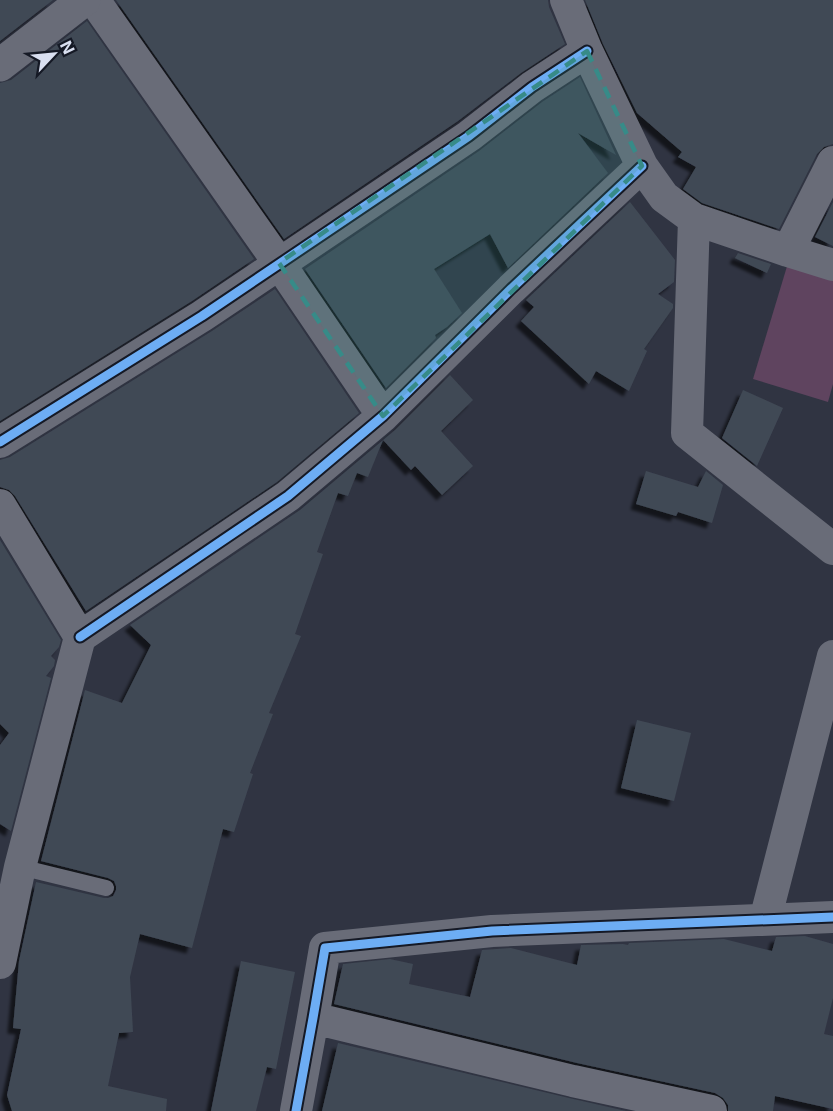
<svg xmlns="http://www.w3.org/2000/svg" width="833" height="1111" font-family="Inter,sans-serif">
<defs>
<filter id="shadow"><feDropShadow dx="-5.5" dy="5.5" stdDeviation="1.5" flood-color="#0009"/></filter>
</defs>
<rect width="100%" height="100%" fill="#303442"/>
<path fill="#5f445f" d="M788 263 833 277V384L828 402 753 379Z"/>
<path fill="#404955" filter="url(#shadow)" d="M0 0H53L0 41Z
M116 0H548L549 7 565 44 521 73 458 121 284 239Z
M585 0H833V144L824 147 817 154 779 229 702 203 683 189 696 167 678 157 682 152 637 113 603 44Z
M87 21 254 259 192 301 0 421V83L11 80Z
M580 77 616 155 578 133 608 173 508 268 490 234 434 269 462 313 447 327 435 335 436 338 386 388 305 269 479 151 542 102Z
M630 202 675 260 674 282 658 294 673 304V308L644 349 647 351 629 391 596 371 589 384 521 321 534 307 526 300Z
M833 202V246L815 237Z
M738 253 771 264 767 273 735 258Z
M275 289 359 413 277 482 86 611 15 496 9 490 0 487V460L10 457 212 331Z
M450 375 473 400 441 431 473 466 442 495 415 466 411 470 383 440 368 477 357 473 348 496 338 493 317 552 323 554 295 634 301 636 269 713 273 714 250 773 253 774 234 832 223 829 192 948 140 934 130 977 133 1032 119 1033 108 1086 167 1099 166 1111H12L7 1095 21 1029 13 1028 19 961 36 882 104 898H108L113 896 116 890V886L114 881 108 878 41 861 85 690 122 703 151 645 130 625 300 510 395 430Z
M743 390 783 408 757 466 722 438Z
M646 471 698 487 706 471 723 485 712 523 678 512 676 516 636 504Z
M0 540 61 640 59 647 51 656 55 660 54 666 46 676 51 678 11 831 0 824V745L9 733 0 724Z
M637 720 691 733 674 801 621 788Z
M805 936 833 944V998L824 1034 833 1036V1109L775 1096 773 1111H728V1105L723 1098 715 1093 577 1063 334 1004 343 964 390 959 413 964 409 984 470 997 482 950 511 948 577 965 581 945 623 944 628 945 629 943 724 939 772 951 776 937Z
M241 961 295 972 276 1069 267 1067 256 1111H211Z
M338 1043 569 1098 626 1111H322Z"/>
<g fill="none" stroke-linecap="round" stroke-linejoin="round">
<path stroke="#696c78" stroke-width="16" d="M20 867 106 888"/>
<path stroke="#696c78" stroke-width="32" d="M94 0 279 263 383 416
M566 0 587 51 642 166 664 197 694 219 788 251 833 265
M694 219 687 433 833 549
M788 251 833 162
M0 442 202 316 469 136 532 87 587 51
M0 505 80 637 20 867 0 963
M80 637 288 496 383 416 511 289 642 166
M765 920 833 656
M313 1018 573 1081 711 1111
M296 1111 313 1018 325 948 492 931 833 917"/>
<path stroke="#696c78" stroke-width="33" d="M0 65 84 0"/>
<g stroke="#151925" stroke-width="13">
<path id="cycleway" d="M0 442 202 316 469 136 532 87 587 51
M80 637 288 496 383 416 511 289 642 166
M296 1111 313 1018 325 948 492 931 833 917"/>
</g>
<use href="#cycleway" stroke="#6dadf4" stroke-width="9"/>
</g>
<path fill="#378b88" fill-opacity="0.2" stroke="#378b88" stroke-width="4.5" stroke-dasharray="12 8" stroke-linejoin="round" d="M587 51 642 166 383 416 279 263Z"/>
<g transform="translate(54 54) rotate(64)" stroke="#151925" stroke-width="4.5" paint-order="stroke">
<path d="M0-4.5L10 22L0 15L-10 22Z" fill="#d9dff0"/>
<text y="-9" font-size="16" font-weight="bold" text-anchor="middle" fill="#d9dff0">N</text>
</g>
</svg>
